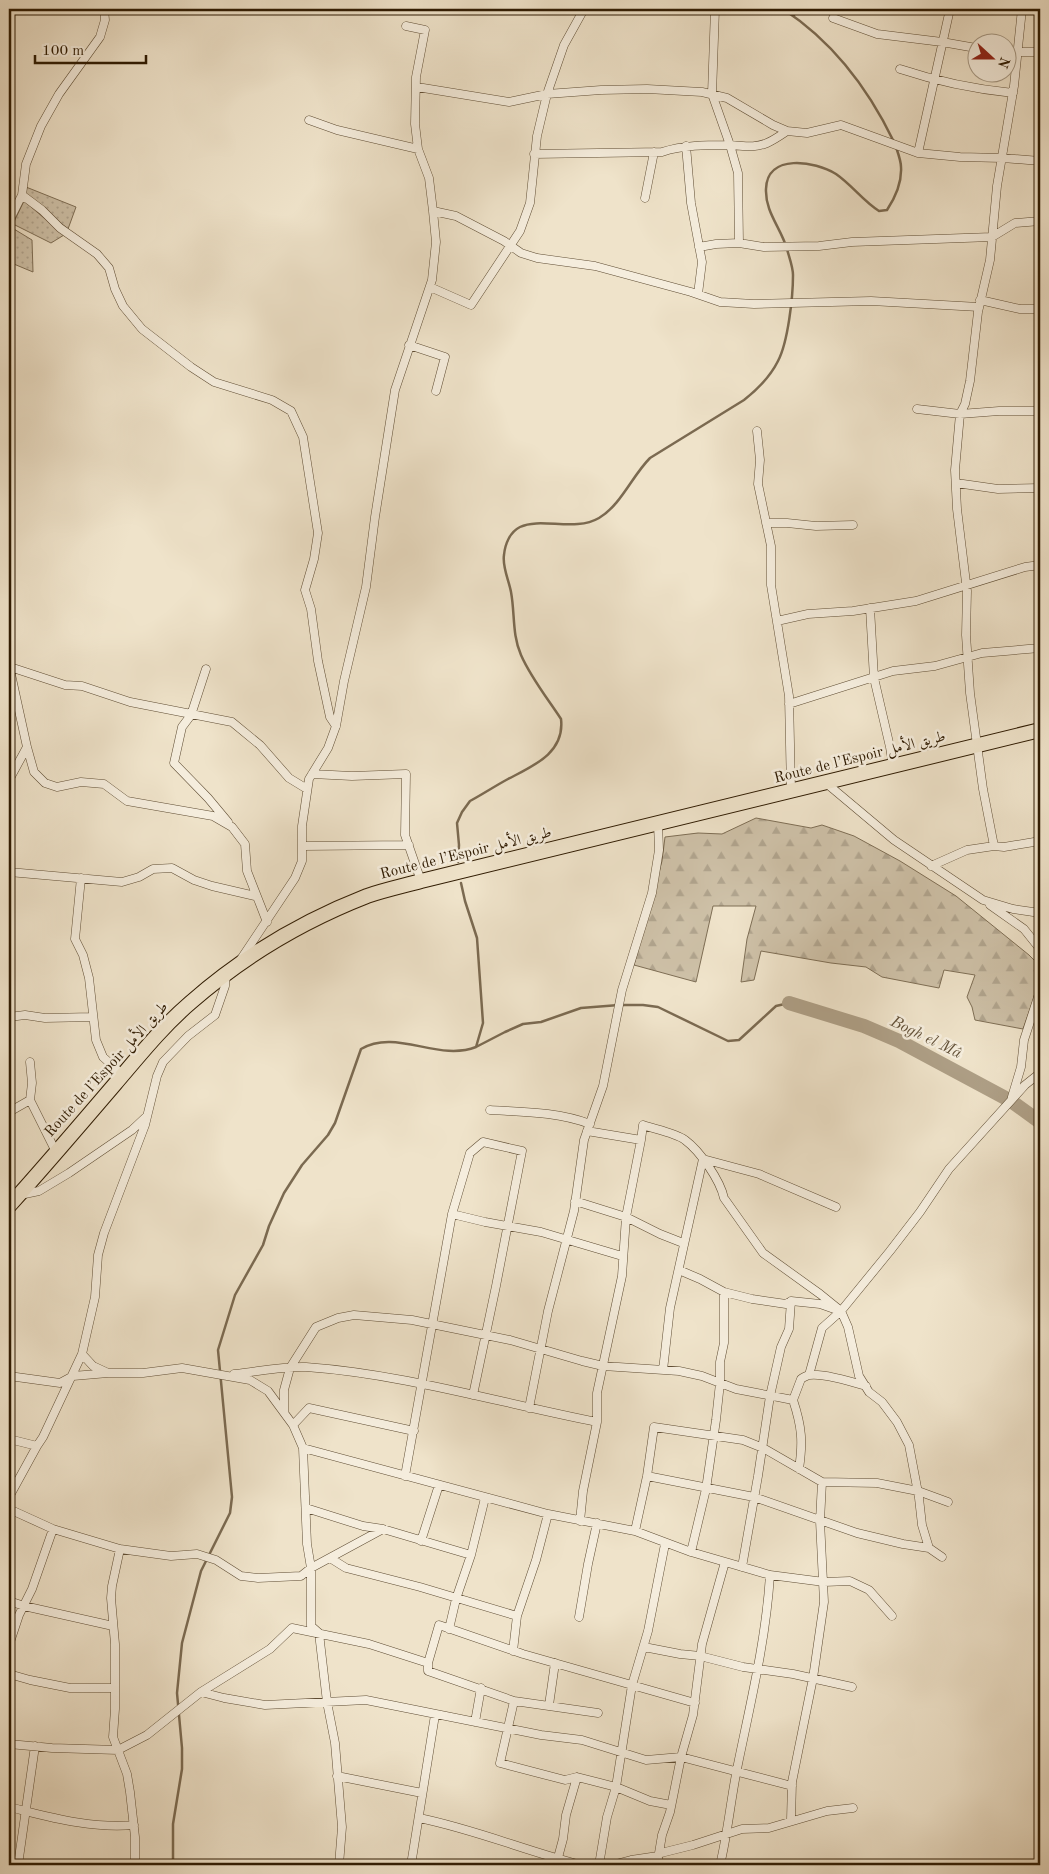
<svg xmlns="http://www.w3.org/2000/svg" width="1049" height="1874" font-family="'Old Standard TT',Amiri,serif">
<defs>
<pattern id="grass-dots" width="8" height="8" patternUnits="userSpaceOnUse" patternTransform="scale(1.25)"><rect width="8" height="8" fill="#cec1a8"/><path d="M2 2h.1M6 6h.1" fill="none" stroke="#b1a58f" stroke-width="1.8" stroke-linecap="round"/></pattern>
<pattern id="forest-firs" width="22" height="20" patternUnits="userSpaceOnUse" patternTransform="scale(1.25)"><rect width="22" height="20" fill="#cec1a8"/><path d="M5 1l3.5 6h-7zM16 11l3.5 6h-7z" fill="#b1a58f"/></pattern>
</defs>
<rect width="100%" height="100%" fill="#efe3ca"/>
<filter id="stains"><feTurbulence type="fractalNoise" baseFrequency=".004" numOctaves="4"/><feColorMatrix values="0 0 0 0 .2 0 0 0 0 .09 0 0 0 0 .02 0 0 0 .5 -.17"/></filter>
<radialGradient id="worn" r=".72"><stop offset=".6" stop-color="#630" stop-opacity="0"/><stop offset="1" stop-color="#630" stop-opacity=".3"/></radialGradient>
<path fill="url(#grass-dots)" stroke="#7e6e55" d="M26 187 76 207 68 229 25 193Z
M24 201 64 235 51 243 13 224Z
M9 226 32 240 33 272 9 262Z"/>
<path fill="url(#forest-firs)" stroke="#7e6e55" d="M756 818 811 828 822 825 854 836 900 861 956 896 1029 955 1040 966 1036 992 1023 1029 975 1020 972 1007 967 997 975 975 944 970 939 988 882 977 866 967 831 963 761 951 754 980 741 982 747 939 756 906H713L696 982 634 965 662 861 665 837 698 833 722 834Z"/>
<g fill="none" stroke-linecap="round" stroke-linejoin="round">
<path stroke="#7b6a51" stroke-width="2.5" d="M783 9C832 41 869 90 894 142
M793 9 794 16
M458 862 459 845 457 823 462 812 470 801C483 794 495 786 508 779 533 766 565 753 561 719 548 699 531 678 521 655 512 635 515 613 511 592 509 581 502 566 504 555 505 544 510 532 520 527 541 517 575 532 599 518 621 505 632 476 650 458L744 400C758 389 770 377 778 361 788 342 793 297 793 275 793 267 789 257 787 249 781 228 765 212 766 189 767 153 815 161 836 174 852 185 863 201 879 211L887 210C895 198 902 183 901 167 901 161 898 153 896 147
M476 1047 505 1032 523 1024 541 1022 581 1008 619 1005H643L658 1007 728 1041 739 1040 776 1006 789 1003
M173 1865V1824L182 1769V1748L177 1693 182 1643 201 1571 230 1513 232 1497 218 1350 235 1295 263 1245 269 1226 284 1193 302 1165 328 1135 335 1123 361 1049C396 1028 438 1062 476 1047L483 1023 477 938 465 901 461 883"/>
<path stroke="#ae9f86" stroke-width="14" d="M789 1003 864 1026 899 1041 1011 1101 1040 1122"/>
<g stroke="#5f4d34" stroke-width="9">
<path id="street" d="M104 9 105 20 100 37 59 94 41 126 26 164 22 195 42 210 60 228 97 254 109 268 115 289 123 306 142 329 191 367 214 382 272 400 291 411 303 437 318 533 314 559 305 590 311 609 318 661 330 717 336 726
M715 9 712 94 730 145 738 173 739 243
M833 18 877 34 942 42 976 48
M1006 52H1040
M900 69C939 82 973 89 1013 93
M417 87 509 102 547 94 601 90 647 89 702 92 727 98 773 125 787 131 807 133 841 125 918 153 960 157 1002 158 1040 161
M309 120 337 130 418 149
M686 146 691 203 702 262 698 294
M918 153 950 9
M534 154 662 152C683 145 706 145 728 145 742 145 753 149 767 143 774 140 781 135 787 131
M645 198 654 152
M433 211 456 216 504 241 521 253 537 258 595 266 691 292 720 302 754 304 871 301 979 307
M9 221 22 195
M699 247 716 244 739 243 764 247 819 246 852 242 992 237 1015 223 1040 221
M430 287 471 305 520 231 530 203 537 136 547 94 564 45 584 9
M980 300 1020 309H1040
M409 345 445 357 436 391
M917 409 960 414 999 411H1040
M757 431 760 460 758 484 771 546V585L789 696 791 791
M956 483 998 489 1040 488
M766 523H787L816 526 853 525
M870 608 874 678 890 747 893 766
M777 621 808 614 853 611 916 601 1025 567 1040 565
M9 665 27 747 34 772 45 783 57 787 81 782 104 784 127 801 213 816 232 827 245 844 247 871 267 922
M9 669 10 667 65 685 82 686 130 702 232 722 260 745 289 778 307 789
M206 669 191 715 182 727 174 763 208 798 228 822
M789 704 893 671 935 666 982 653 1040 648
M312 774 352 776 406 774 405 835 421 881
M9 780 27 747
M826 783 894 840 983 900 1013 909 1040 913
M303 846 409 845
M994 846 983 789 970 693 966 635 967 591 957 509 955 470 960 414 965 404 970 381 978 312 990 260 997 186 1014 86 1022 9
M931 866 967 850 994 846 1004 847 1040 841
M9 872 122 882 139 877 153 869 172 868 194 880 212 886 255 896
M81 878 75 939 83 955 89 978 96 1040 103 1057 123 1075
M990 905 1024 929 1040 949
M241 959 295 878 302 861V826L309 779 328 748 336 726 344 681 366 587 375 517 395 390 432 280 436 242 433 211 429 178 418 149 415 124 416 77 425 30 406 26
M9 1017 25 1015 45 1018 93 1017
M30 1062 32 1083 30 1100 56 1152
M1012 1097 1021 1067 1024 1040 1040 991
M490 1110C524 1112 558 1112 590 1124
M9 1112 30 1100
M587 1131 641 1140 643 1125C654 1129 676 1133 685 1140 700 1151 720 1180 724 1198L763 1253 820 1294 841 1311 848 1327 859 1376 869 1392 882 1402 897 1422 909 1445 919 1498 922 1525 929 1548 942 1557
M20 1195 39 1191 69 1173 132 1130 147 1116
M575 1201 626 1217 660 1234 683 1243
M452 1214 485 1222 541 1232 622 1256
M679 1270 700 1279 724 1292 752 1299 786 1304 791 1301 820 1304 837 1310
M82 1354 93 1366 106 1372
M663 1370 670 1308 703 1159 759 1174 836 1207
M234 1374C256 1372 283 1366 306 1367 404 1374 500 1403 597 1422
M809 1375 822 1328 841 1311 890 1251 920 1212 949 1169 1025 1085 1040 1073
M9 1376 60 1383 73 1376 108 1373H143L182 1368 250 1380 268 1391 293 1425 303 1448 307 1544 311 1568V1626L319 1633 327 1702 335 1743 342 1827 339 1865
M529 1408 548 1311 574 1211 584 1140 603 1086 622 990 652 893 659 850 658 823
M284 1412V1390L290 1368 316 1327 338 1318 354 1315 412 1320 510 1340 582 1361 603 1366 679 1371 702 1376 736 1389 793 1400
M293 1425 309 1408 414 1431
M9 1439 37 1446
M303 1448 548 1514 635 1531 691 1552 770 1575 824 1582 850 1581 869 1590 892 1616
M799 1469C803 1442 802 1427 793 1400L801 1379C802 1378 808 1375 809 1375 821 1373 853 1382 866 1386
M405 1476 452 1214 470 1153 483 1142 522 1151 496 1286 473 1395
M647 1476 754 1497 857 1533 903 1544 929 1548
M9 1497 37 1446 43 1437 82 1354 95 1297 98 1255 104 1233 145 1125 157 1076 163 1062 188 1036 215 1015 225 986 226 974
M306 1508 363 1526 383 1529
M9 1509 53 1529 120 1549 171 1556 197 1554 216 1560 241 1576 258 1578 301 1576 311 1568 383 1529 471 1555
M580 1521 583 1491 597 1422V1393L622 1276 626 1217 641 1140
M635 1531 647 1476 654 1427 743 1440 763 1448 822 1482 877 1483 918 1491 948 1502
M421 1541 439 1485
M120 1549 112 1586 111 1598 115 1644V1709L113 1737 127 1774 130 1792 135 1837V1865
M691 1552 706 1489 716 1420 720 1383V1362L724 1343V1292
M330 1558 346 1568 420 1587 517 1616
M742 1567 758 1476 770 1396 781 1347 789 1329 791 1301
M9 1601 24 1606 113 1626
M579 1617 588 1564 597 1523
M449 1629 456 1599 471 1555 485 1498
M9 1645 19 1615 32 1589 53 1529
M644 1647 680 1654 700 1656 743 1667 793 1674 852 1687
M513 1651 517 1616 536 1560 548 1514
M9 1674 30 1680 70 1688H115
M201 1692 224 1698 265 1705 366 1700 541 1735 582 1740 646 1760 681 1757 792 1786
M514 1701 500 1763 565 1780 577 1777 616 1787 650 1801 671 1805
M549 1705 555 1663
M598 1713 514 1701 428 1671V1663L439 1625 523 1654 695 1703
M475 1722 481 1688
M9 1744 52 1748 118 1750 147 1735 201 1692 270 1649 292 1628 369 1644 428 1663
M337 1776 422 1793
M9 1807C50 1817 91 1829 134 1825
M419 1818C474 1829 526 1851 581 1865
M791 1820 792 1782 813 1678 824 1602 820 1521 822 1482
M18 1865 35 1746
M411 1865 435 1715
M556 1865 563 1839 566 1815 577 1777
M599 1865 607 1817 616 1787 632 1685 648 1631 665 1544
M612 1865 631 1860 658 1856 661 1853 693 1845 742 1829 769 1828 827 1811 853 1808
M657 1865 662 1835 670 1812 681 1757 693 1715 702 1644 725 1562
M720 1865C728 1832 731 1797 738 1764 751 1701 766 1639 770 1575"/>
</g>
<g stroke="#2f1b02" stroke-width="16">
<path id="highway" d="M9 1206C45 1166 80 1125 115 1084 139 1056 162 1027 190 1003 241 958 303 921 367 896 384 890 403 886 421 881L1040 730"/>
</g>
<use href="#street" stroke="#f5eddd" stroke-width="8"/>
<use href="#highway" stroke="#efe3ca" stroke-width="14"/>
</g>
<g text-anchor="middle" dominant-baseline="central" stroke-width="5" stroke-linejoin="round" paint-order="stroke">
<g font-size="15" fill="#2f1b02" stroke="#f5eddd">
<text transform="translate(860 758) rotate(-14)">Route de l’Espoir طريق الأمل</text>
<text transform="translate(466 854) rotate(-14)">Route de l’Espoir طريق الأمل</text>
<text transform="translate(107 1070) rotate(-48)">Route de l’Espoir طريق الأمل</text>
</g>
<g font-size="16" font-style="italic" fill="#625037" stroke="#f5eddd">
<text transform="translate(926 1038) rotate(26)">Bogh el Mâ</text>
</g>
</g>
<rect width="1049" height="1874" fill="none" stroke="#efe3ca" stroke-width="30"/>
<rect x="10" y="10" width="1029" height="1854" fill="none" stroke="#2f1b02" stroke-width="2.5"/>
<rect x="15" y="15" width="1019" height="1844" fill="none" stroke="#2f1b02"/>
<g transform="translate(992 58) rotate(111)"><circle r="24" fill="#f5eddd" stroke="#a69985"/>
<path d="M0-4L9 19L0 12L-9 19Z" fill="#8f2418"/>
<text y="-8" font-size="14" font-weight="bold" text-anchor="middle" fill="#2f1b02">N</text>
</g>
<path d="M35 55v8h111v-8" fill="none" stroke="#2f1b02" stroke-width="2.5"/>
<text x="42" y="55" font-size="15" fill="#2f1b02" stroke="#f5eddd" stroke-width="4" paint-order="stroke">100 m</text>
<rect width="100%" height="100%" filter="url(#stains)"/>
<rect width="100%" height="100%" fill="url(#worn)"/>
</svg>
